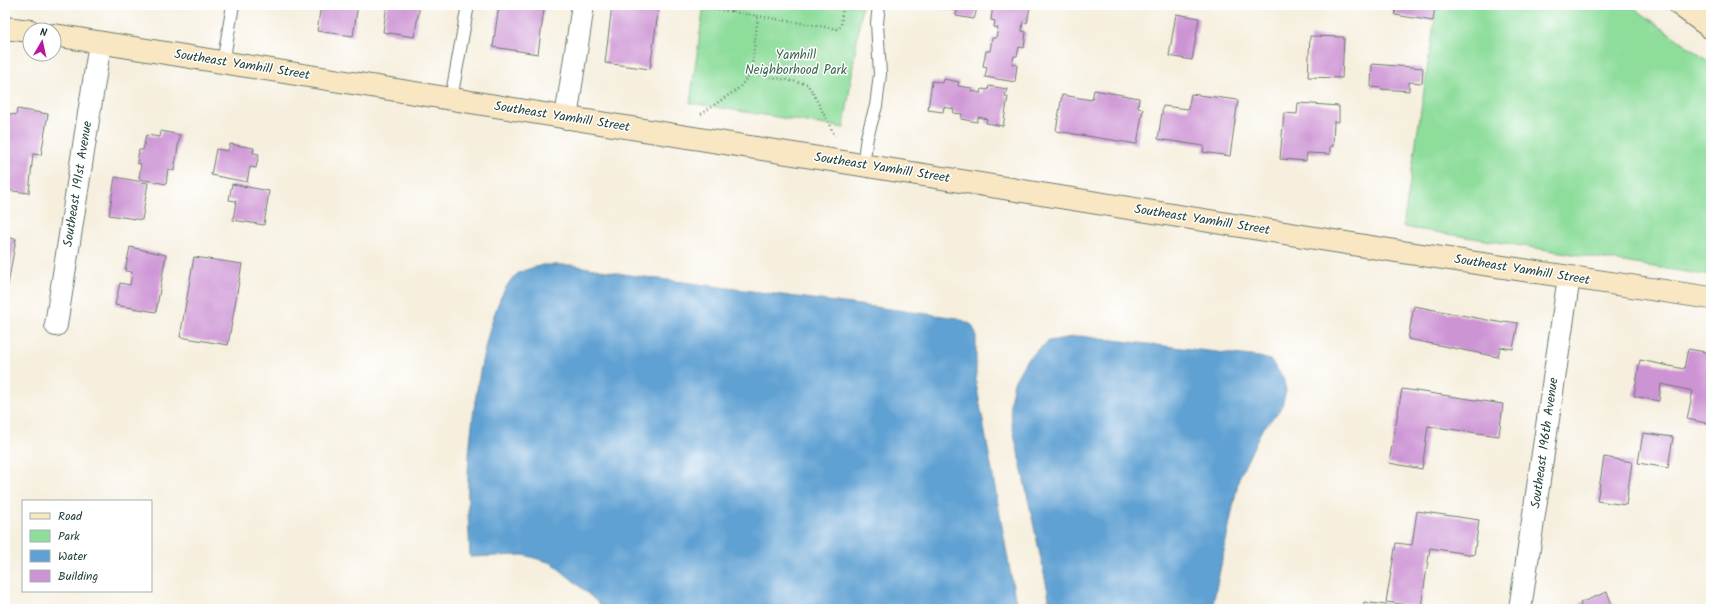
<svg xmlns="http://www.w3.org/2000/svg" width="1716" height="614" font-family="Kalam,sans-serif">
<rect width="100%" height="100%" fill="#fff"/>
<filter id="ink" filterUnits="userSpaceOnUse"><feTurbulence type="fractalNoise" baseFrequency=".025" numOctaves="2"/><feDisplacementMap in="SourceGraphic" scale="8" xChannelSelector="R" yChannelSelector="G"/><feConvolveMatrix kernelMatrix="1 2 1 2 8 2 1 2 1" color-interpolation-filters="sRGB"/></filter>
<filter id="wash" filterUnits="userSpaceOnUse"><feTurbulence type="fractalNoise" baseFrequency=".012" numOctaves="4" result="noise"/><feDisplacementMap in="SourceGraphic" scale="16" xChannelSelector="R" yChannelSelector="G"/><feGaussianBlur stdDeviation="0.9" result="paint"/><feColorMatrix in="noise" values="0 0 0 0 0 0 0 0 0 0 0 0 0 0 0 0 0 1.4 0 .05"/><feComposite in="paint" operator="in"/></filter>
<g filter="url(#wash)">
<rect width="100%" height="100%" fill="#f6efde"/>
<path fill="#8edd9b" stroke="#568d68" d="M704 5H862L844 128 690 103Z
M1437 5H1630L1711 63V276L1403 227Z"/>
<path fill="#60a1d3" stroke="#406f84" d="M542 265H572L629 275 958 318 972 325 976 334V383L1017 609H605L576 583 552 563 524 555 470 557C469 531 467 504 468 478 468 439 485 292 519 273 525 269 535 268 542 265Z
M1079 336 1259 357 1270 360 1283 377 1286 391 1281 409 1261 431 1239 478 1212 609H1050L1048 592 1012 424 1010 403 1014 382 1027 359 1049 341Z"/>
<g id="blocks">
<path fill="#cd94d4" d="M321 5H358L353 36 317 31Z
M387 5H420L414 37 383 32Z
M499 5H518L544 9 538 54 493 47Z
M612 5H659L650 69 605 63Z
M929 5H947L946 9 928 7Z
M952 5H978L974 19 956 16 957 11 951 10Z
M993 5 1030 7 1027 23 1023 22 1022 31 1026 32 1024 48 1019 47 1017 56H1014L1012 64 1017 65 1015 82 985 77 987 67 983 66 986 51H990L992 38H996L998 28 994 27 995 21 991 20Z
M1341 5H1361L1360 9Z
M1384 5H1435L1433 21 1395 15 1396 8Z
M1176 14 1199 18 1192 60 1169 56Z
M1310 36 1344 37 1342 78 1308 77Z
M1372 64 1423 68 1422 83 1409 82V91L1381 89V88L1371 87Z
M944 79 959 82 958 86 972 88 971 91 981 93 982 89 988 90 989 86 1007 89 1005 97H1008L1003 126 986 123 987 119 978 117 977 122 961 119 962 114 953 113 954 109 944 107 943 112 928 110 932 81 943 83Z
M1094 90 1139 98 1138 108 1143 109 1137 144 1056 131 1062 95 1092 100Z
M1191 94 1238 100 1230 156 1203 152 1204 146 1158 139 1163 106 1188 109Z
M1298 103 1339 106V122L1334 121 1333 146H1330V154L1307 153 1306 161 1280 159 1284 113 1297 114Z
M17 109 48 114 41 155 33 154 29 193 5 190 7 149 5 148V113L16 115Z
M161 131 180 135 174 171 168 169 166 184 139 179 141 164 137 163 139 150H143L146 135 160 137Z
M230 144 254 148 253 153 259 154 256 168 250 167 247 182 211 175 216 149 228 151Z
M115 177 148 183 142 220 109 215Z
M232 184 269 191 264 225 233 220 236 201 229 200Z
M5 237 16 239 6 296H5Z
M130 247 166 255 156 312 115 305 120 283 130 285 132 272 125 271Z
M194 257 242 264 228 345 180 337Z
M1414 306 1503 323 1504 321 1518 323 1513 349 1500 347 1498 357 1408 339Z
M1688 349 1711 353V424L1687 419 1693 391 1661 384 1659 401 1634 396 1640 360 1684 369Z
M1402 389 1503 404 1499 436 1428 426 1422 469 1389 463Z
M1643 433 1673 437 1668 468 1638 463Z
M1604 457 1632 462 1626 505 1597 501Z
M1417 511 1479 520 1474 555 1430 548 1421 607 1386 602 1396 543 1412 545Z
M1607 592 1614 609H1582L1580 603Z
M1364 602 1393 606V609H1363Z"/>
</g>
</g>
<g filter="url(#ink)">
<use href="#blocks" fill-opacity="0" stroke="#6a7b70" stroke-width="1"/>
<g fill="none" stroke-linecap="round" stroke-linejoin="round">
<g stroke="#6a7b70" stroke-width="14">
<path id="lane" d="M223 63 233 5
M451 99 468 5
M863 165 867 137 876 106 880 74 877 23 879 5"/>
</g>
<g stroke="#6a7b70" stroke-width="24">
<path id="street" d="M566 118 583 5
M56 325 100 43
M1520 609 1569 277"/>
</g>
<g stroke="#6a7b70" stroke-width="24">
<path id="secondary" d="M1680 5 1711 28
M5 28 30 31
M54 35 1402 252 1711 298"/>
</g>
<path stroke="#6a7b70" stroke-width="2.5" stroke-dasharray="1 3" stroke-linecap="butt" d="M710 5 709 8 838 29 841 26 843 5
M731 12V5
M751 73 807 84 812 91 835 136
M701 114 739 88 751 73 758 16"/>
<use href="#lane" stroke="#fff" stroke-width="12"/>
<use href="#street" stroke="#fff" stroke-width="22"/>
<use href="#secondary" stroke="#f9e7c3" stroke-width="22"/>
</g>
</g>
<g text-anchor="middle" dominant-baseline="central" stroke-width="3" stroke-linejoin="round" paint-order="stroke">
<g font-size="13" fill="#3b654e" stroke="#fff">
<text x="796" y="55">Yamhill<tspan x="796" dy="15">Neighborhood Park</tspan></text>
</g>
<g font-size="13" fill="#1f3d34" stroke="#fff">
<text transform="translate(242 65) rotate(9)">Southeast Yamhill Street</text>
<text transform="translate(562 117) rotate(9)">Southeast Yamhill Street</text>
<text transform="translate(882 168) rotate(9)">Southeast Yamhill Street</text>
<text transform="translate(78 184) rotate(-81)">Southeast 191st Avenue</text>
<text transform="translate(1202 220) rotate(9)">Southeast Yamhill Street</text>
<text transform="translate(1522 270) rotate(9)">Southeast Yamhill Street</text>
<text transform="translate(1545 443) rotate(-82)">Southeast 196th Avenue</text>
</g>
</g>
<rect width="1716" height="614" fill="none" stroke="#fff" stroke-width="20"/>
<rect x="22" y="500" width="130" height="92" fill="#ffffff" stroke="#a5b1ae"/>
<rect x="30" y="513" width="20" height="6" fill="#f9e7c3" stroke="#a5b1ae"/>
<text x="58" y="520" font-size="12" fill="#1f3d34">Road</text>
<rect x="30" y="530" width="20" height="12" fill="#8edd9b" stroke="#a5b1ae"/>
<text x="58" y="540" font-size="12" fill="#1f3d34">Park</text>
<rect x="30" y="550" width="20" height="12" fill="#60a1d3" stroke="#a5b1ae"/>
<text x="58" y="560" font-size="12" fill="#1f3d34">Water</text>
<rect x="30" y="570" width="20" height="12" fill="#cd94d4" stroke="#a5b1ae"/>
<text x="58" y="580" font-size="12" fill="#1f3d34">Building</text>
<g transform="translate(42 42) rotate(9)"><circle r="19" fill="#ffffff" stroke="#a5b1ae"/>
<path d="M0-3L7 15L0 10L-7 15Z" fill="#b5179e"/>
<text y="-6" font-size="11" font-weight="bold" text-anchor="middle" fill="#1f3d34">N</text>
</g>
</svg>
